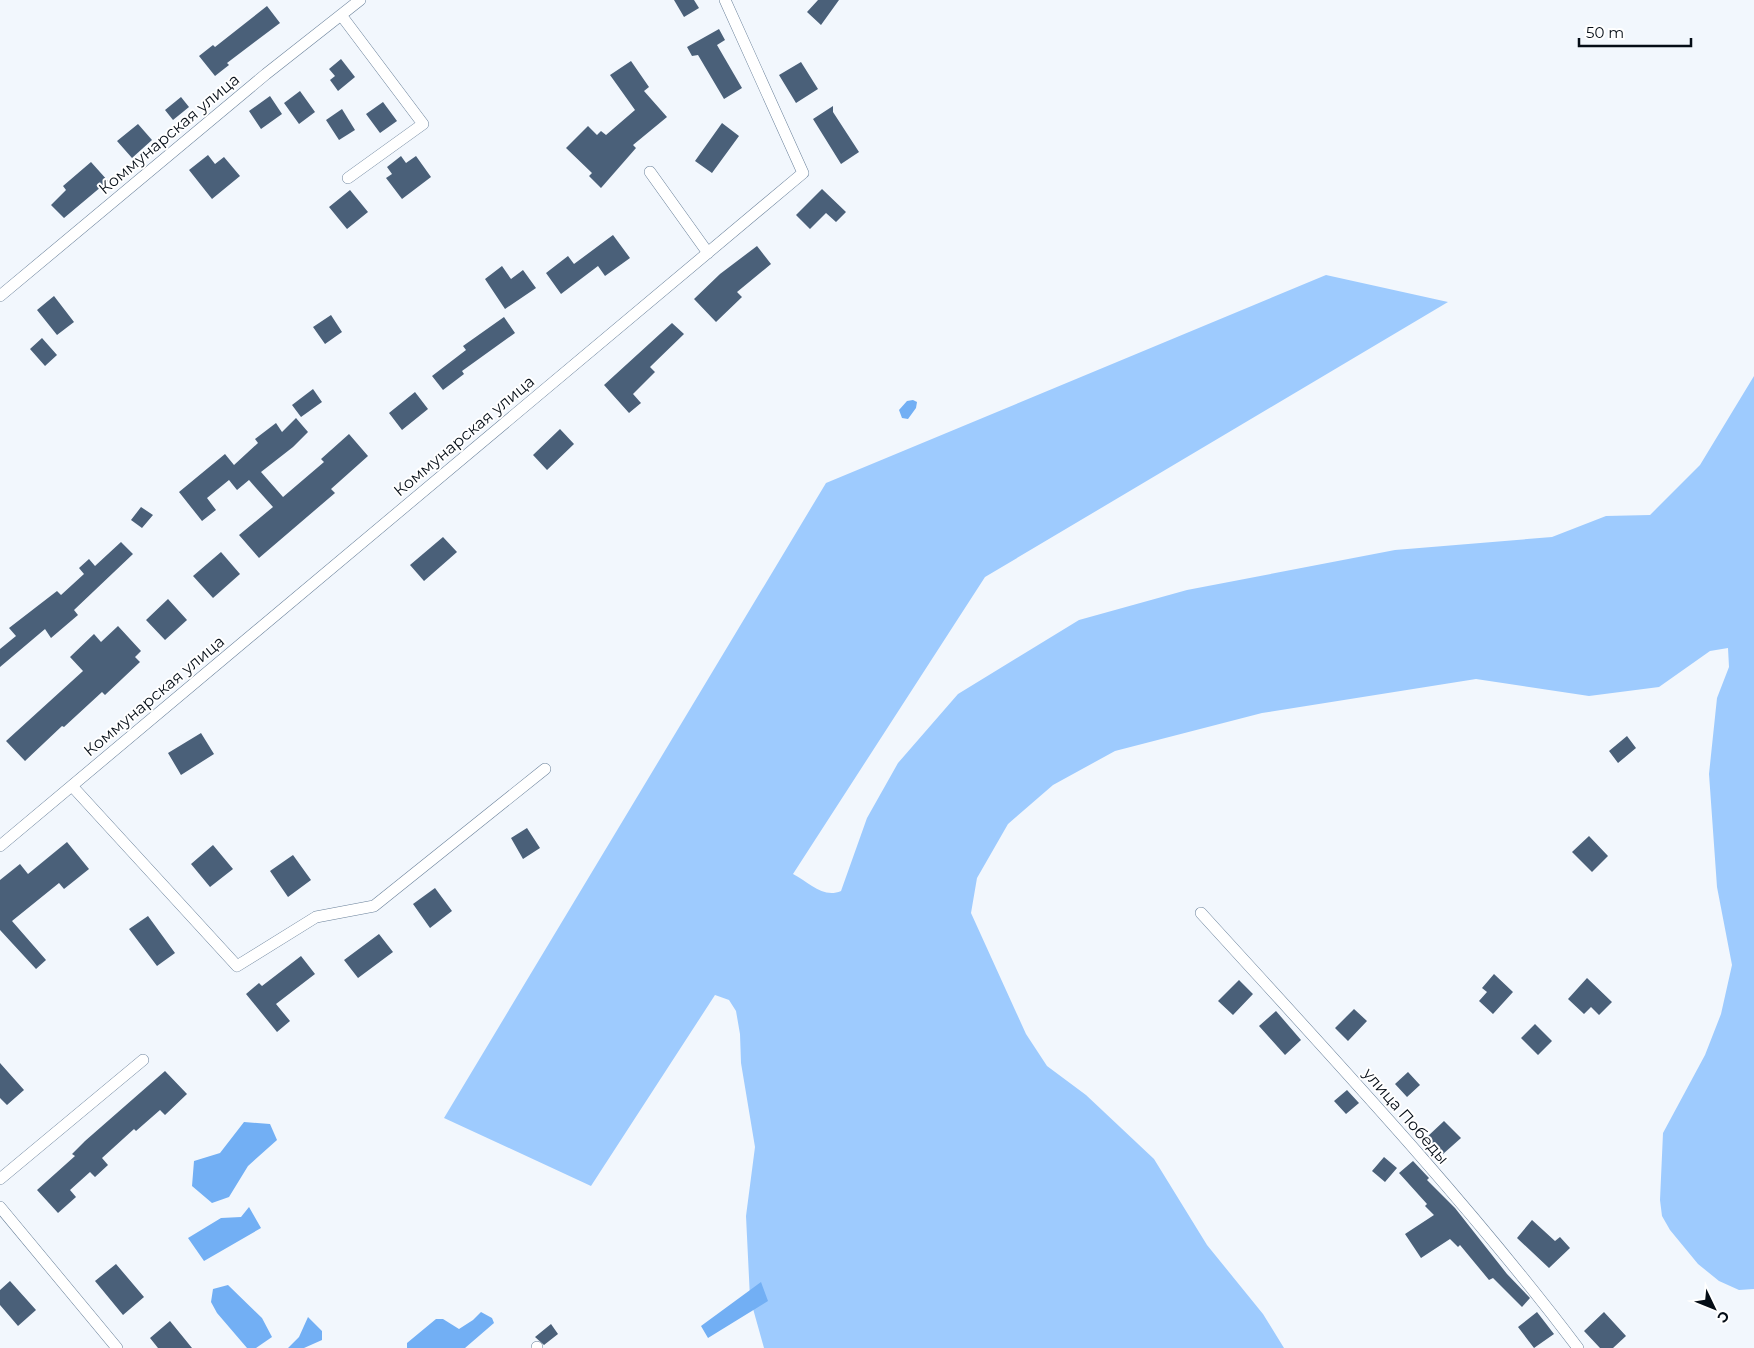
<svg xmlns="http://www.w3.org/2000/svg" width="1754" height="1348" font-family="Montserrat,sans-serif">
<rect width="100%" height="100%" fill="#f2f7fd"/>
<path fill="#9ecbfe" d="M1326 275 1448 302 985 577 793 874C809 882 823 899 841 891L867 818 898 763 958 694 1079 620 1187 590 1395 550 1552 537 1606 516 1650 515 1700 465 1754 376V1289L1739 1290 1719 1281 1698 1264 1670 1230 1662 1216 1660 1200 1663 1133 1705 1055 1721 1014 1732 965 1717 887 1709 774 1717 698 1729 667 1728 648 1710 651 1659 687 1589 696 1476 679 1262 713 1115 751 1053 785 1008 824 977 878 971 913 1026 1034 1047 1066 1086 1095 1154 1159 1207 1245 1263 1314 1284 1348H764L750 1298 746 1216 755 1147 741 1063 740 1034 736 1011 729 1000 715 995 591 1186 444 1118 826 483Z"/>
<path fill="#72aff4" d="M913 400 917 402 916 408 908 419 902 418 899 410 907 401Z
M244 1122 270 1124 277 1140 248 1166 229 1197 212 1203 192 1186 194 1161 220 1153Z
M249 1207 261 1228 204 1261 188 1238 221 1218 241 1217Z
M761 1282 768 1301 708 1338 701 1326Z
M228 1285 262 1318 272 1337 256 1348H247L217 1313 211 1302 213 1289Z
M481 1312 492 1318 494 1323 465 1348H407V1343L436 1319H443L459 1329 473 1320Z
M308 1317 322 1331V1340L304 1348H288L299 1337Z"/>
<path fill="#4a6079" d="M674 0H694L699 8 684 17Z
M818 0H839L821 25 807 12Z
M267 6 280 23 227 63 229 65 215 76 199 56 213 45 215 47Z
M719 29 725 40 717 45 742 88 724 99 698 55 692 56 687 47Z
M341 59 355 77 338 91 330 80 335 76 329 69Z
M631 61 649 87 644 91 667 117 633 145 636 148 601 188 589 176 592 173 566 148 588 126 597 135 601 131 606 135 635 110 610 75Z
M801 62 818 89 796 103 779 75Z
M300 91 315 112 299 124 284 103Z
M270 96 282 114 261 129 249 111Z
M181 97 189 107 173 120 165 110Z
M383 102 397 121 380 133 366 114Z
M833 106V112L859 152 841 164 813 119Z
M342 109 355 130 339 140 326 120Z
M722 123 739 136 712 173 695 161Z
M138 124 152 140 132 158 117 141Z
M208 155 215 164 224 157 240 176 212 199 189 170Z
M401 156 406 163 416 156 431 177 402 199 386 178 392 174 387 167Z
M91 162 108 181 64 218 51 205 66 190 63 186Z
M822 189 846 212 836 222 826 213 810 229 796 215Z
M350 190 368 212 347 229 329 207Z
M613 235 630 258 605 276 598 266 561 294 546 273 568 256 574 264Z
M757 246 771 264 737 292 742 297 716 322 694 299 720 274Z
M502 266 511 279 523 270 536 288 505 309 485 279Z
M54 296 74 322 57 335 37 310Z
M331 315 342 332 325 344 313 327Z
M504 317 515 333 462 371 464 374 443 390 432 376 466 350 463 346Z
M672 323 684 334 650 367 655 372 633 394 641 403 629 413 604 385Z
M42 338 57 355 45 366 30 349Z
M313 389 322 402 301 417 292 405Z
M415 392 428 409 402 430 389 413Z
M296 418 308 432 293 447 261 472 283 497 324 462 321 459 349 434 368 456 331 489 335 493 259 558 239 535 273 507 249 480 237 490 229 480 207 498 216 510 202 521 179 492 225 454 234 465 258 443 255 439 276 423 282 432Z
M560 429 574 444 547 470 533 455Z
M141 507 153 515 142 528 131 520Z
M443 537 457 552 424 581 410 565Z
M121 542 133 554 74 610 78 615 51 638 45 629 0 667V649L16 636 9 628 57 591 61 595 84 574 79 568 89 559 95 566Z
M221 552 240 574 213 598 193 576Z
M168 599 187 620 165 640 146 620Z
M118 626 141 651 135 657 140 662 105 695 102 692 64 727 62 726 25 761 6 741 83 671 70 657 94 634 101 642Z
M201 733 214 754 181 775 168 753Z
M1627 736 1636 748 1618 763 1609 751Z
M527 828 540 848 523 859 511 838Z
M1589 836 1608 856 1592 872 1572 852Z
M67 842 89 869 64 889 59 883 12 921 46 960 36 969 0 930V880L20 864 28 874Z
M213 845 233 869 210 887 191 864Z
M293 855 311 880 288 897 270 871Z
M435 888 452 911 430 928 413 904Z
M148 916 175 953 157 966 129 929Z
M379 934 393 952 358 978 344 960Z
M301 956 315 974 276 1004 290 1021 277 1032 246 994 259 983 262 986Z
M1494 974 1513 992 1493 1014 1479 1001 1487 992 1482 988Z
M1587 978 1612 1002 1599 1015 1591 1007 1584 1014 1568 999Z
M1239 980 1253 994 1233 1015 1218 1001Z
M1354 1009 1367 1021 1348 1041 1335 1028Z
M1276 1011 1301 1040 1285 1055 1259 1026Z
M1535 1024 1552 1041 1538 1055 1521 1038Z
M0 1063 24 1090 7 1105 0 1098Z
M165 1071 187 1094 165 1115 160 1110 136 1131 134 1129 102 1158 108 1165 95 1177 90 1172 70 1190 76 1197 58 1213 37 1190 75 1156 72 1154 85 1141Z
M1408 1072 1420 1085 1407 1097 1395 1084Z
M1347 1090 1359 1103 1346 1114 1334 1101Z
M1444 1121 1461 1138 1443 1154 1427 1137Z
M1384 1157 1397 1168 1385 1182 1372 1171Z
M1413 1161 1429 1178 1427 1180 1455 1208 1507 1274 1530 1298 1522 1307 1493 1278 1489 1280 1460 1245 1458 1247 1450 1239 1421 1258 1405 1234 1434 1215 1425 1206 1427 1204 1399 1173Z
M1532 1220 1555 1241 1560 1237 1570 1248 1549 1268 1517 1238Z
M116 1264 144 1297 123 1315 95 1281Z
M10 1281 36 1310 18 1326 0 1305V1290Z
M1537 1312 1554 1334 1534 1348 1518 1327Z
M1604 1312 1626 1336 1613 1348H1600L1584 1331Z
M170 1321 192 1348H158L150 1338Z
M551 1324 558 1334 544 1345 535 1337Z"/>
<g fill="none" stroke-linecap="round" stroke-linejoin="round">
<g stroke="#69809a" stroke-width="12">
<path id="street" d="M341 15 423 124 348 178
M650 172 708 253
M0 296 266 74 360 0
M72 786 237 966 316 917 374 906 545 769
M0 846 803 173 725 0
M1201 913C1330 1055 1462 1195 1578 1348
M0 1179 143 1060
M0 1207 117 1348
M537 1347V1348"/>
</g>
<use href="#street" stroke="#fff" stroke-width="11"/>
</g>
<g text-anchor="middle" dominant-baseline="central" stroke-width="4" stroke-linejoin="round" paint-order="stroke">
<g font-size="16" fill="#050d16" stroke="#fff">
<text transform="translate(169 134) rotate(-40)">Коммунарская улица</text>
<text transform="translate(464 436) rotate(-40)">Коммунарская улица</text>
<text transform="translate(154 696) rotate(-40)">Коммунарская улица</text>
<text transform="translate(1406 1116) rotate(49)">улица Победы</text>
</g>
</g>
<g transform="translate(1714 1308) rotate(133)" stroke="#ffffff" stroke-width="4" paint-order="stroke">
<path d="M0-4L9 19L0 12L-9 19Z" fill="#050d16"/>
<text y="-8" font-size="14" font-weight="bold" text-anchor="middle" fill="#050d16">С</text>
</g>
<path d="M1579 38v8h112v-8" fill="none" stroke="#050d16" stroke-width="2.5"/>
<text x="1586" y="38" font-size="15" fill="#050d16" stroke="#ffffff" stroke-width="4" paint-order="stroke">50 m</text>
</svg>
